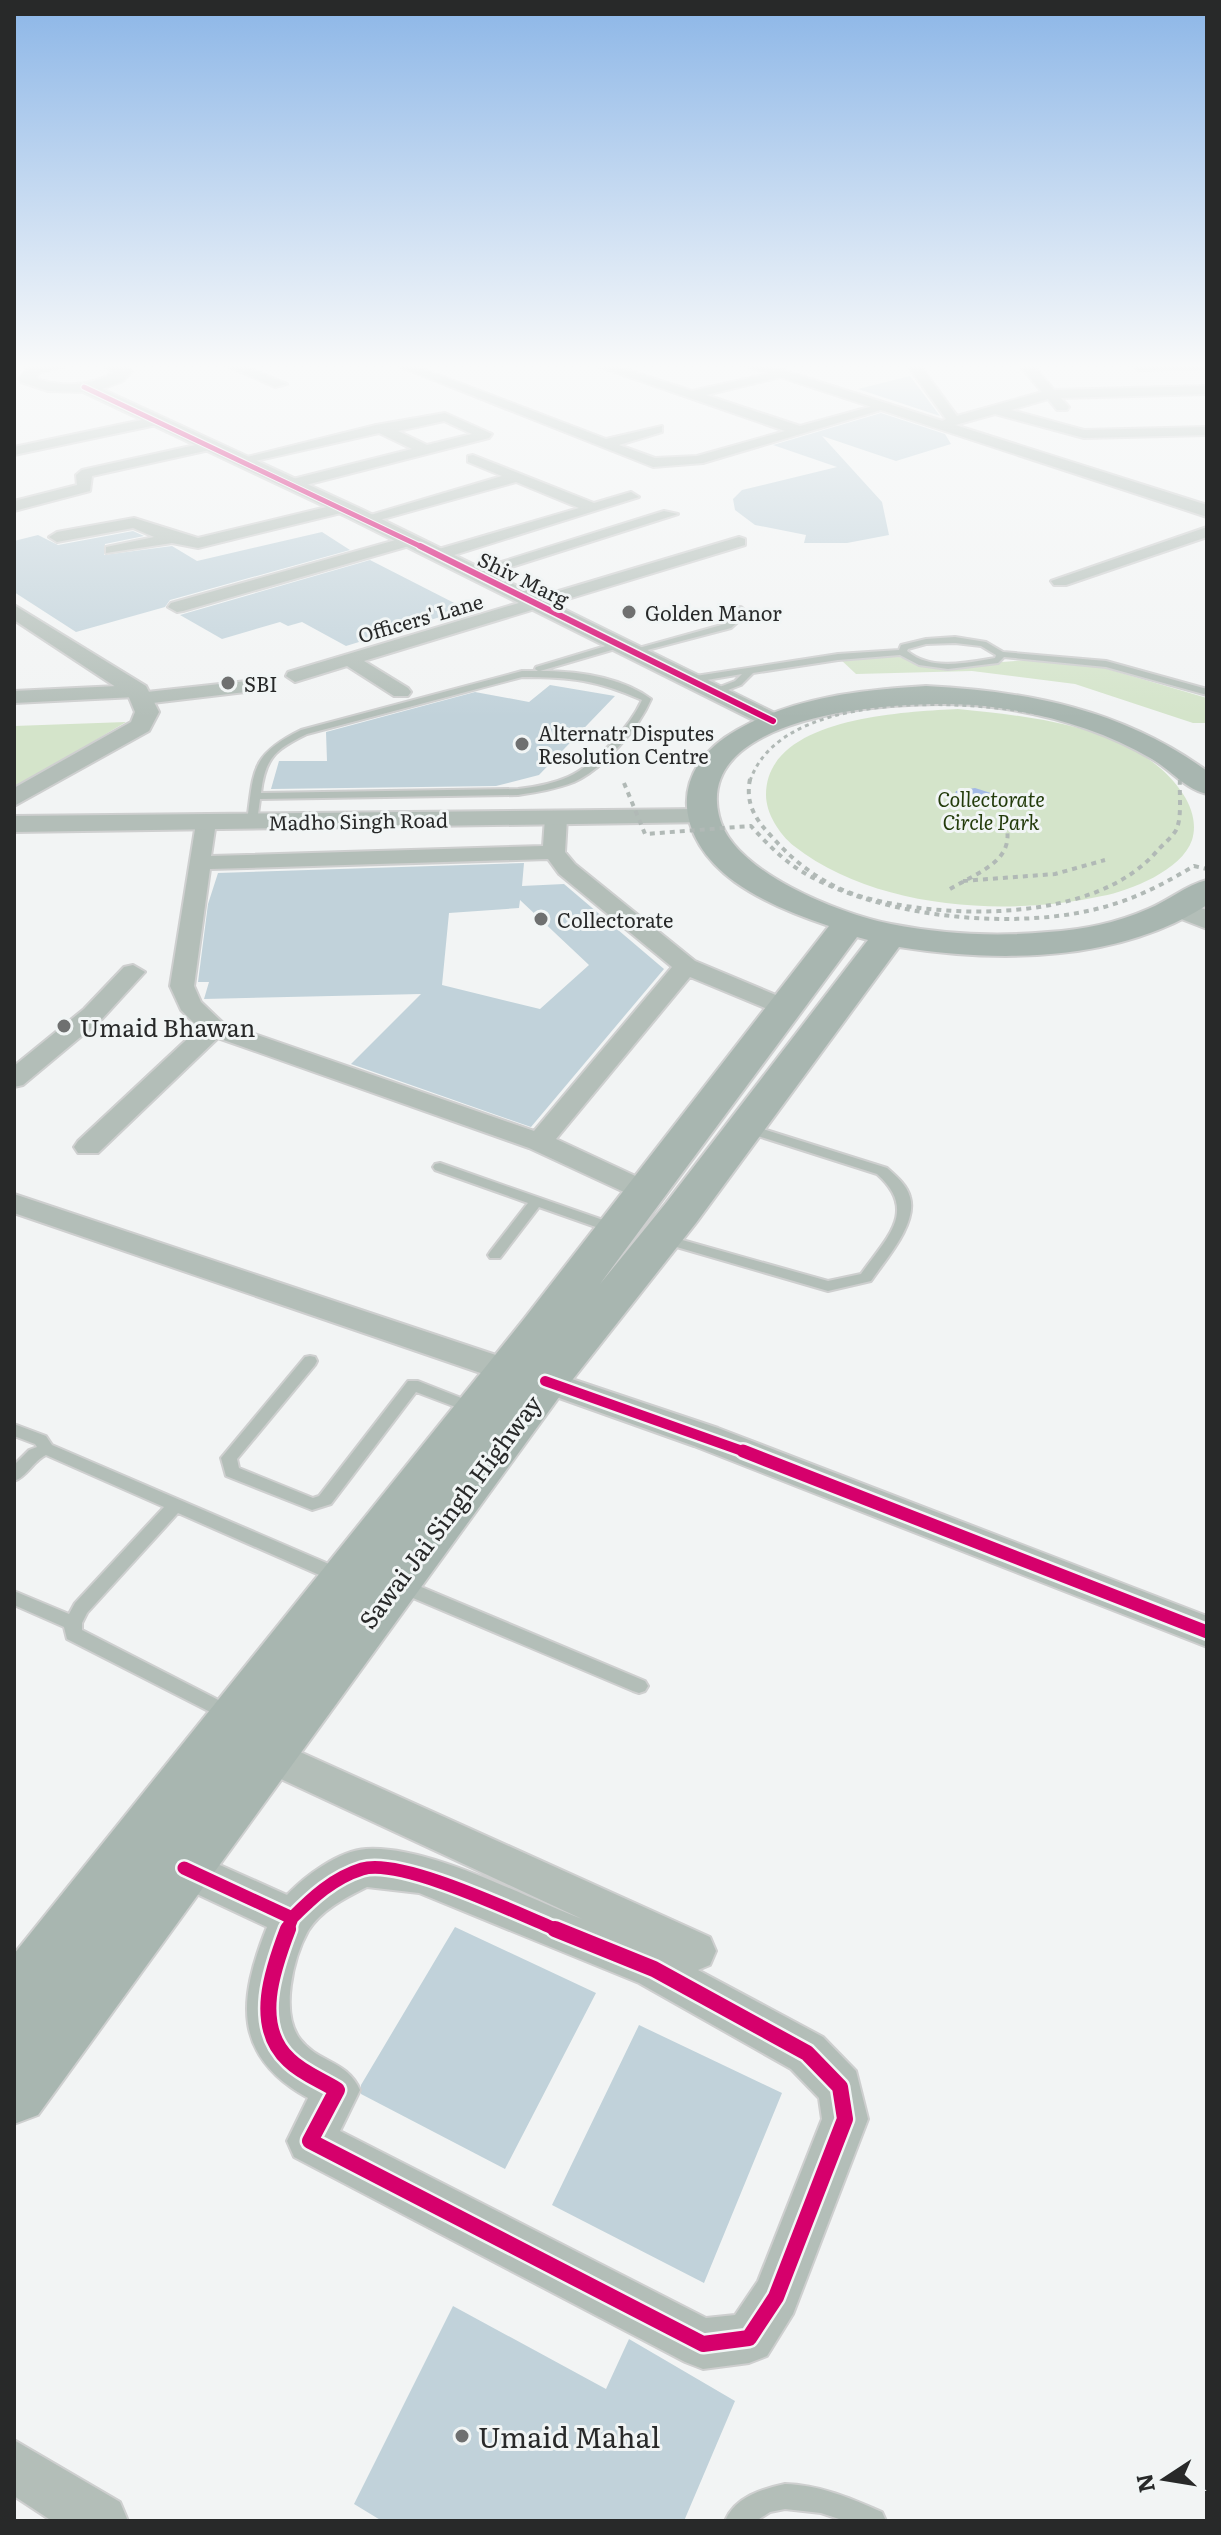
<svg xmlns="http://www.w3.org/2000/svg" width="1221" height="2535" font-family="Literata,serif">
<rect width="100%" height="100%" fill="#f2f4f4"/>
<path fill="#d4e4ca" d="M884 653 923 663 978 664 1026 660 1104 668 1207 698V723H1193L1075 684 972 671 856 674 839 658Z
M958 709C1030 716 1140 727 1183 794 1192 808 1197 824 1192 840 1182 870 1130 891 1102 896 1006 917 874 909 794 846 779 834 766 813 766 795 766 717 903 712 958 709Z
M126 722 14 789V726Z"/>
<path fill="#a3b9e5" d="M975 788 994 794 995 804 970 808 953 800 956 791Z"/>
<path fill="#c1d2da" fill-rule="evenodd" d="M910 376 940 416 858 389Z
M881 413 945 434 951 444 896 461 822 436 882 502 889 535 847 543H804L806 535 755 525 735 510 733 499 742 490 837 467 773 445Z
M133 531 144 536 105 544 104 555 172 546 197 561 322 532 350 550 170 600 165 607 76 632 14 592V541L38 535 58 545Z
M370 560 466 609 346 646 302 622 288 626 280 622 222 639 180 615Z
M550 685 615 696 539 775 496 786 271 789 279 761H327L326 732 475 692 529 702Z
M524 863 522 886 564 884 664 969 531 1127 351 1064 421 994 204 999 209 982H198L208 904 218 873ZM520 900 589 965 540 1009 442 985 449 913 519 908Z
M455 1927 596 1993 505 2169 361 2094V2085Z
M639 2025 782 2093 704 2283 552 2205Z
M453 2306 606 2389 629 2339 735 2401 684 2521H382L354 2504Z"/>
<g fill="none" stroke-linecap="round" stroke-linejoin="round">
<g stroke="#cecfcf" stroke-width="4">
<path id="service" d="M735 607H741L748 613 731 628 632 654 628 651 725 624 739 613 734 609Z
M955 637 986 642 1003 652 1106 661 1207 689V695L1106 667 1004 657 998 663 948 669 919 665 900 655 838 660 753 673 741 685 715 695 711 692 712 690 735 681 742 674 689 683 685 680 689 677 838 654 899 650 901 645 926 639ZM955 643 981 646 996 655 995 658C966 663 931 671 907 651L908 649 926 644Z
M619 642 622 643V647L540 671C577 671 621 677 651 699 639 728 603 769 574 782 556 789 537 792 518 795L260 799 257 822 252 825 247 822C254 771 250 755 301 730L522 671H538L535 669 536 667ZM522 677C571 677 597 680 642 700 630 727 595 765 568 777 552 784 535 787 518 789L261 793C265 757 276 749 307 734Z
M747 1124 887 1168C896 1176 907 1185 910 1197 918 1224 885 1260 871 1281L828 1291 656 1241 654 1238 656 1235 661 1234 828 1281 861 1274C886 1238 919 1211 877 1174L742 1131 741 1128 742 1125Z
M440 1163 620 1226 622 1229 615 1233 610 1232 539 1207 500 1258H490L488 1255 490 1252 528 1203 435 1170 433 1167 435 1164Z
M310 1356 315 1357 317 1361 315 1365 237 1459 239 1468 313 1498 319 1496 408 1381H418L479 1405 482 1409 479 1413 474 1414 416 1392 331 1504 312 1510 226 1476 221 1458 305 1357Z
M14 1424 46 1436 52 1445 345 1571 347 1576 345 1581 339 1583 333 1581 178 1513 87 1613 82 1623V1630L234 1708 237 1713 234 1718 228 1721 222 1718 67 1639 64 1627 14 1605V1591L69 1614 75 1603 164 1507 46 1455C33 1461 27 1477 14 1481V1465L29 1450 37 1447 35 1444 14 1436Z
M400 1578 645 1681 648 1686 645 1691 639 1693 633 1691 394 1590 392 1585 394 1580Z
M785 2484C820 2485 850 2498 882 2512L886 2521H845L821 2513 785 2509 770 2512 756 2521H725C735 2497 762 2489 785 2484Z"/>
</g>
<g stroke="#cecfcf" stroke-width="4">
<path id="minor" d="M221 363H237L287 384 275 387Z
M391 363H407L606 439 662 426V432L619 445 655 458 697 456 785 431 589 363H606L692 391 785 370V376L706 395 800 426 884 403 891 407 703 463 653 467Z
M906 363H918L957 416 1042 392 1018 363H1031L1054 390 1207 386V394L1061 398 1069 407 1067 410H1057L1048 399 1011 410 1084 430 1207 427V435L1084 438 995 414 941 429 934 425 946 419Z
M1137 363H1207V368L1139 370 1133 366Z
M445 413 492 434 489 438 290 489 282 484 285 481 412 449 379 433 242 464 235 460 376 425ZM444 421 472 434 427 445 398 431Z
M156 417 163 421 161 424 14 455V447Z
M209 442 214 443V449L92 476 90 491 14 511V501L77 485 76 475 82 470Z
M473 455 594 503 631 492 639 497 438 560 430 555 432 551 579 508 516 482 365 524 357 519 502 476 468 462V456Z
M339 504 347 509 345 512 198 548 172 543 106 553V547L154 537 133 528 57 542 49 537 57 532 134 518 198 538Z
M664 511 678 514 480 577 474 578 466 573Z
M1207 527V537L1066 585H1054L1051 581Z
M410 536 416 538V544L183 611 177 612 168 607 171 603Z
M739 537 745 539V545L364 661 408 688 411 692 408 696H394L347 666 295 682 286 676 288 672Z
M256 680 263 682V690L144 704 137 702 135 697 14 703V691L138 685 147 692Z
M556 812 567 818 565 852 575 864 695 961 795 1003 799 1008 786 1016 777 1013 690 977 556 1139 659 1187 663 1193 659 1199H639L529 1148 218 1038 98 1153H78L74 1147 78 1141 199 1028 181 1010 170 986 197 817H213L216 822 211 856 543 846 545 818ZM548 859 559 874 672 967 534 1131 223 1023 201 1002 194 986 210 869Z
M133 965 145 972 102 1019 23 1085 14 1087V1066L84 1009 124 967Z
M14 1194 520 1363 525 1371 520 1379 509 1382 498 1379 14 1213Z
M545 1370 718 1428 1207 1616V1647L694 1446 534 1389 529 1381 534 1373Z
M267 1737 710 1937 716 1951 710 1965 698 1970 823 2037 856 2071 868 2119 793 2314 767 2356 749 2363 703 2369 685 2362 294 2157 287 2141 308 2098C232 2056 238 2000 267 1927L169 1881 163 1868 169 1855 184 1849 287 1895C305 1876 338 1851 366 1849 428 1845 522 1896 582 1919L253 1766 247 1754 253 1742ZM367 1887 419 1893 639 1983 791 2069 819 2098 822 2119 758 2281 735 2315 706 2318 340 2131 360 2090C347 2060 318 2063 300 2039 280 2013 293 1958 308 1931 321 1910 345 1898 367 1887Z
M14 2440 120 2502 128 2521H52L14 2496Z"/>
</g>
<g stroke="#cecfcf" stroke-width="4">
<path id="tertiary" d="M43 363H68L66 366 40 372 36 378C59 388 94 386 114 372L100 363C112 363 123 361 132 371L123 381 102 389 361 509 781 716 785 721 773 728 765 726 347 517 83 392 48 391 21 382 19 379 29 366Z
M738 363H760L1207 505V517Z
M14 605 146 686 159 712 149 731 14 806V788L131 722 135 712 128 695 14 620Z
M701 809 710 812 714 817 710 822 14 832V816Z
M1181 901 1207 910V929L1171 915 1167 909 1171 903Z"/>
</g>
<g stroke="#cecfcf" stroke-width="4">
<path id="primary" d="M926 686C1028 691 1123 710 1207 771V794C1185 789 1171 770 1152 759 1103 730 1047 714 992 707 925 697 692 707 719 816 732 872 840 914 891 924 942 934 996 937 1048 932 1082 930 1116 923 1148 909 1168 901 1186 885 1207 880V905C1118 962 1000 963 899 947L696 1223 562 1393 38 2115 14 2124V1954L524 1319 829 926C796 915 763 902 735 882 674 838 667 769 737 730 794 697 861 690 926 686ZM857 937 868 940 666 1203 600 1284Z"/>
</g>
<path stroke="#b1b9b6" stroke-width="3" stroke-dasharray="4 4" stroke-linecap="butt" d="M750 781C785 676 1022 701 1102 729 1132 739 1156 755 1180 776V781"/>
<path stroke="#b1b9b6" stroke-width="4" stroke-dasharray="5 5" stroke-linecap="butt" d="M750 779C745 805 756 820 773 838 797 865 827 887 863 897 947 920 1095 923 1157 851 1163 844 1174 836 1177 828 1182 815 1179 793 1180 779
M963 881 1055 874 1105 860
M950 889C982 870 1021 859 1003 816"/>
<use href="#service" fill="#b3beb8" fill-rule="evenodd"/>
<use href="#minor" fill="#b3beb8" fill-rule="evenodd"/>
<use href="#tertiary" fill="#b3beb8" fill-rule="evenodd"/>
<use href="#primary" fill="#a8b6b0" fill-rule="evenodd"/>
<path stroke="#b1b9b6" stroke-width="4" stroke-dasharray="5 5" stroke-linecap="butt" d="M624 783 645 834 751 826C767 844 785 862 806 874 885 919 1024 932 1111 905 1141 896 1167 882 1194 866L1207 869"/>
<g stroke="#f1f5f5" stroke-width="7">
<path id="cycleway-far4" d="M84 387 424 548"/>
</g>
<g stroke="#f1f5f5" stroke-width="9">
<path id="cycleway-far3" d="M420 546 773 721"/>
</g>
<g stroke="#f1f5f5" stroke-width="15">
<path id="cycleway-far2" d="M545 1381 748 1453"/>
</g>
<g stroke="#f1f5f5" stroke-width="18">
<path id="cycleway-far1" d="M743 1451 1207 1632
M184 1868 292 1918
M292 1918C312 1898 333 1878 362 1869 401 1857 518 1914 560 1931
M287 1931 292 1918"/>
</g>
<g stroke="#f1f5f5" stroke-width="21">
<path id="cycleway" d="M288 1929C273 1968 252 2026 289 2060 302 2073 321 2080 337 2090L310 2141 703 2344 749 2338 776 2297 845 2119 840 2087 807 2053 654 1969 555 1929"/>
</g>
<use href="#cycleway-far4" stroke="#d6006c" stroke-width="5"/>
<use href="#cycleway-far3" stroke="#d6006c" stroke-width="6"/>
<use href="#cycleway-far2" stroke="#d6006c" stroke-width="10"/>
<use href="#cycleway-far1" stroke="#d6006c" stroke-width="13"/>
<use href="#cycleway" stroke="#d6006c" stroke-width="16"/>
</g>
<linearGradient id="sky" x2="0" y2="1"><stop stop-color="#8cb6e7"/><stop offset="0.51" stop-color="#f9fafa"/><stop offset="1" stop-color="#f9fafa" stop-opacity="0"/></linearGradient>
<rect width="1221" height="717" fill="url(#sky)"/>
<g fill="#6f7070" stroke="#f1f5f5" stroke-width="3">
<circle cx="629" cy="612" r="8"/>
<circle cx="228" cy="683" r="8"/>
<circle cx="522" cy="744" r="8"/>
<circle cx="541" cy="919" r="8"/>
<circle cx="64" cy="1026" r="8"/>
<circle cx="462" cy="2436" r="8"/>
</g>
<g text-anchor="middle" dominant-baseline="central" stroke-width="6" stroke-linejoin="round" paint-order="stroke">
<g font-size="20" fill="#282929" stroke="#f1f5f5">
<text transform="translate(524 578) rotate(26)">Shiv Marg</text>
<text transform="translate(420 617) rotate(-16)">Officers' Lane</text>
<text transform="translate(358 820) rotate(-1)">Madho Singh Road</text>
</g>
<g font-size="20" fill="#282929" stroke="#f1f5f5" text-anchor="start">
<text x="645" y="612">Golden Manor</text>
<text x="244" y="683">SBI</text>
<text x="538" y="732">Alternatr Disputes<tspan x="538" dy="23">Resolution Centre</tspan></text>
<text x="557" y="919">Collectorate</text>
</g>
<g font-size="20" font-style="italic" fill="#233b0b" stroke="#f1f5f5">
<text x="991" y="798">Collectorate<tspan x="991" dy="23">Circle Park</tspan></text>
</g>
<g font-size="24" fill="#282929" stroke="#f1f5f5" text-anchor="start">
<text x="80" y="1026">Umaid Bhawan</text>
</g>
<g font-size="24" fill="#282929" stroke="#f1f5f5">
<text transform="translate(449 1511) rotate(-53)">Sawai Jai Singh Highway</text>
</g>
<g font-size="28" fill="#282929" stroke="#f1f5f5" text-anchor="start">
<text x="478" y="2436">Umaid Mahal</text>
</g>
</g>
<rect width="1221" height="2535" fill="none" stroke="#282929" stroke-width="32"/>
<g transform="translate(1165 2479) rotate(258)" stroke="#f1f5f5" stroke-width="6" paint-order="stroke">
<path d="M0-6L14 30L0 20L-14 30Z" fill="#282929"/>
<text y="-12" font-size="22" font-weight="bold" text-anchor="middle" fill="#282929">N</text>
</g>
</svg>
